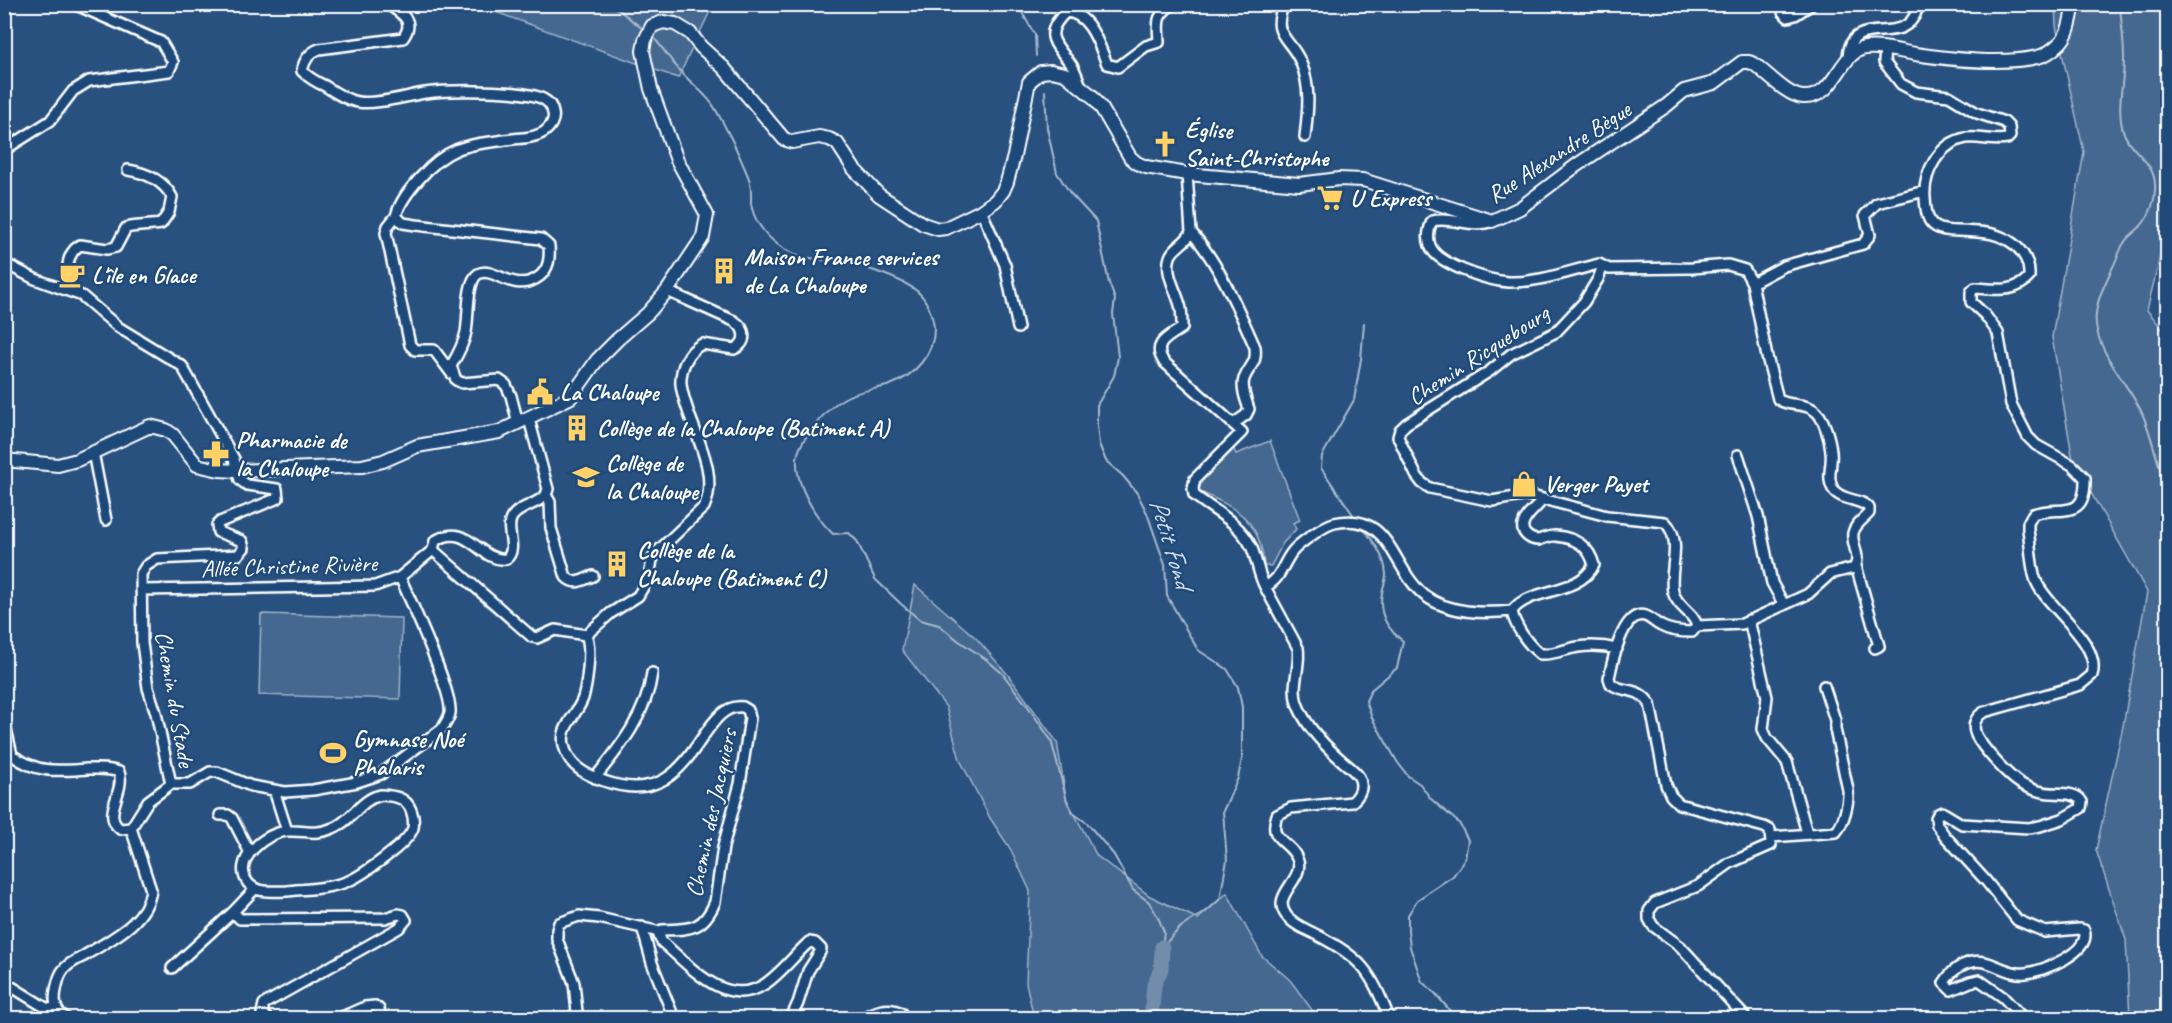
<svg xmlns="http://www.w3.org/2000/svg" width="2172" height="1023" font-family="Caveat,sans-serif">
<rect width="100%" height="100%" fill="#28517f"/>
<filter id="ink" filterUnits="userSpaceOnUse"><feTurbulence type="fractalNoise" baseFrequency=".0167" numOctaves="2"/><feDisplacementMap in="SourceGraphic" scale="12" xChannelSelector="R" yChannelSelector="G"/><feConvolveMatrix kernelMatrix="1 2 1 2 8 2 1 2 1" color-interpolation-filters="sRGB"/></filter>
<g filter="url(#ink)">
<path fill="#446890" stroke="#a2b4c8" stroke-width="1.5" d="M476 5H713L678 78Z
M2055 5H2167V228L2147 310 2168 336 2167 1018H2130L2126 940 2096 850 2123 726 2147 592 2073 461 2052 337 2084 152 2056 26Z
M1270 441 1300 520 1293 523 1296 529 1283 543 1271 566H1264C1261 520 1237 508 1198 491L1202 481 1232 446 1236 454Z
M915 585 976 638 1009 676 1057 742 1066 798 1097 856 1150 896 1198 919 1227 893 1262 956 1290 980 1318 1018H1034L1026 983 1030 891 1011 850 990 818 960 760 946 707 902 650Z
M261 614 402 618 400 699 259 695Z"/>
<g fill="none" stroke-linecap="round" stroke-linejoin="round">
<path stroke="#aabbcd" stroke-width="2" d="M609 4C623 11 632 22 645 30
M1017 4 1035 35 1036 56
M2120 4C2121 22 2124 41 2124 59 2124 82 2117 103 2122 127 2127 151 2155 160 2155 185 2156 200 2150 216 2140 227 2132 235 2124 239 2120 251 2112 272 2093 300 2096 324 2099 355 2129 385 2142 413 2153 438 2157 465 2168 491
M651 35C663 47 671 62 683 74 695 87 708 95 716 110 728 131 739 154 748 176 752 185 751 193 751 203 753 219 764 234 777 244 797 260 822 259 846 263 865 267 907 280 920 294 928 302 933 317 934 327 935 354 914 376 890 385 875 390 857 390 843 399 827 408 798 441 797 459 795 484 815 517 833 534L849 533 857 541 875 579 901 604 920 620 939 625 959 641 987 660 1002 673 1029 708 1051 740 1067 801 1073 813 1087 823 1114 855 1133 890 1149 902 1158 917 1164 932 1162 947
M1045 91 1047 128 1057 173 1070 193 1096 221 1109 283 1115 299 1113 314 1118 357 1114 376 1097 405V426L1099 444 1106 461 1123 476 1137 493 1147 513 1165 565 1167 596 1198 650 1227 669 1238 687 1242 707V759L1238 778 1223 811 1227 860 1220 899 1208 910 1181 927 1163 946
M1356 519 1321 468 1322 456 1354 400 1361 359 1364 323
M1363 528C1373 541 1385 556 1386 574 1386 580 1383 587 1382 593 1378 613 1387 629 1403 641L1397 668 1371 690 1366 701 1372 718 1398 763 1408 776 1420 784 1431 799 1459 823 1468 840 1465 859 1453 876 1417 900 1408 915V931L1410 947 1422 982 1435 993 1456 1018
M2168 951V970"/>
<path stroke="#718dab" stroke-width="15" d="M1151 1018 1154 985 1161 969 1162 947"/>
<g stroke="#fff" stroke-width="14">
<path id="minor" d="M387 4C401 13 416 20 403 38L319 49C309 53 304 60 302 71 309 78 316 82 325 86 334 92 346 100 358 102 376 105 406 96 425 93 447 90 525 89 543 99 549 102 552 106 553 113 555 120 550 128 544 132 535 138 523 138 513 139 470 145 451 143 420 178 410 189 400 201 396 216L403 223 416 225 541 239 549 246C550 258 549 268 540 276 514 296 494 265 478 274 466 282 469 317 466 332 464 343 457 356 451 366L456 380 462 383 499 380 506 385 511 396 518 423
M1284 4C1270 37 1290 36 1301 63 1311 87 1308 111 1305 137
M1783 4V12L1788 17 1795 15 1812 4
M1885 48 1884 62 1901 84 1916 92 1949 96 1977 113 2004 122 2009 127 2010 136 2007 139C1993 142 1979 136 1966 138 1939 143 1923 173 1925 198 1926 209 1926 221 1936 227 1942 231 1951 231 1958 231 1980 232 1997 231 2015 245 2025 254 2030 264 2029 277 2014 294 1996 289 1975 288L1971 292V302L1985 315 1998 333 2011 404 2028 437 2036 445 2072 465 2085 478C2086 522 2061 505 2033 514L2028 523V530C2031 546 2030 565 2036 581 2047 608 2102 643 2092 675L2080 685 1984 712C1975 717 1972 726 1976 735 1983 749 2008 776 2021 784 2027 787 2036 791 2043 792 2054 795 2076 790 2082 802L2081 808 2062 819 2040 826 2029 828 1962 824 1942 812 1938 814 1936 818 1937 825 1945 836 1986 881 2017 920 2045 932 2079 929 2084 930C2092 952 2044 971 2026 973 2014 975 2002 968 1991 964 1972 956 1953 967 1944 983L1951 990 1970 982 1979 980 2003 997 2023 1018
M1848 60C1848 9 1904 51 1917 10L1912 4
M1081 86C1078 79 1076 71 1071 64 1055 44 1042 34 1066 12 1090 13 1099 45 1107 64L1118 67 1146 46 1159 42C1158 22 1155 16 1173 4
M4 150 50 121 73 91 89 81 169 71 173 62 161 42 74 4
M1187 174 1191 232C1187 243 1173 247 1170 257 1164 274 1178 293 1181 309 1182 315 1182 322 1182 328 1168 337 1151 344 1164 362L1242 432 1195 479 1193 488 1194 495C1215 512 1238 521 1251 546 1257 559 1258 574 1265 587 1281 579 1282 565 1292 552 1298 544 1325 525 1334 523 1391 510 1391 568 1424 595 1447 613 1484 614 1512 611
M981 210 1005 265 1018 328
M396 216 388 226 386 233 410 345 415 350H434L452 374
M1492 221C1472 229 1452 216 1432 221 1420 250 1440 260 1463 270 1478 276 1492 281 1508 282 1538 283 1570 271 1599 264L1609 269 1692 268 1728 265 1745 270 1752 283 1784 266 1863 244 1870 235 1865 215 1877 203 1925 191
M1191 232C1219 263 1238 309 1255 347 1257 365 1250 364 1244 379 1241 388 1246 400 1249 409L1246 415 1233 424
M4 263 35 279 82 296 118 327 182 366 234 459 240 480 247 485 277 489 278 498 220 522 217 525 218 532 242 541 244 548 238 555 157 559 146 566 141 574 142 643 148 688 156 713 171 784
M1603 266 1598 279 1584 302 1556 332 1511 354 1490 371 1406 424 1400 430 1398 437 1416 475 1422 483 1430 488 1492 501 1528 495 1607 516 1665 522C1684 541 1668 569 1673 592 1677 607 1695 614 1697 626
M71 292C68 274 63 256 80 245L107 249 116 247 126 228C138 225 149 226 161 224L169 212 172 197C163 180 147 173 128 170
M529 419 548 489 546 495 550 502 551 528 566 577C575 586 583 580 593 576
M93 452 106 520
M1738 455 1758 516 1772 583 1784 605
M433 550 532 637 537 638 555 630 586 635C592 647 587 685 583 698 575 720 554 729 568 756 575 770 590 776 604 781 696 814 697 701 743 707L748 710 750 718 740 784 723 847 715 902C703 931 689 929 662 930L659 936 662 942C690 966 726 1010 765 984 780 974 793 957 806 945L809 942 815 943 821 949 820 952 808 971 798 1003 791 1018
M1856 566 1879 646 1875 648
M1265 587 1298 648C1301 666 1291 685 1297 703 1305 725 1322 743 1339 758 1345 764 1355 770 1359 777 1364 787 1360 795 1352 802L1291 808 1277 815C1267 843 1291 839 1298 861 1304 880 1271 895 1286 915 1293 925 1308 930 1317 935 1362 958 1371 972 1389 1018
M141 590 375 586 400 577 433 550 435 541C468 520 480 563 506 559 519 549 504 529 512 517 519 506 537 505 546 495
M1512 611C1529 587 1578 596 1594 565 1589 546 1576 538 1556 536 1549 535 1544 539 1538 540 1530 540 1521 533 1523 525 1525 515 1537 508 1543 499
M1512 611C1514 625 1528 645 1540 654 1553 655 1565 649 1578 647 1591 645 1605 646 1617 649
M1749 620 1767 697 1763 729 1767 738 1787 762 1807 833
M1697 626 1692 632C1681 632 1670 631 1661 626 1655 623 1651 618 1645 616 1623 609 1612 663 1609 678L1611 684C1626 694 1638 686 1650 704L1666 785 1671 796 1679 804 1764 827 1770 830 1771 845 1730 863 1698 886 1655 903 1649 911V919L1653 926 1680 946 1746 1018
M1697 626 1742 624 1808 594 1830 574 1854 568C1862 557 1851 545 1853 533 1855 524 1864 519 1869 513V508C1861 498 1840 501 1833 489 1826 477 1833 464 1831 452 1830 440 1824 416 1814 410 1803 402 1788 407 1778 399L1767 357 1752 283
M586 635 611 613 638 596 649 577 652 560 657 552 704 507C722 469 685 421 681 384 680 369 688 351 702 344L734 349C748 343 746 328 734 321L667 291
M4 720 12 755C38 774 57 771 87 769 99 769 109 768 119 772 126 791 101 814 120 829L131 828 148 801 171 784
M595 778C620 747 647 714 652 673
M171 784H190L210 772H217L251 786 285 792 313 790 357 782 381 774 442 729C445 724 449 719 450 713 453 692 411 602 400 577
M274 790 287 831
M381 795C394 796 406 797 411 810 413 815 414 823 413 828 409 843 360 877 346 882 327 889 306 889 287 891 274 891 257 894 248 883 231 860 266 832 288 831 306 830 315 836 333 828 352 821 360 799 381 795Z
M220 815H228L232 818 250 853
M1772 837 1836 832C1844 823 1849 802 1848 790L1835 729V720L1824 686
M255 889 233 912 240 919 385 918 398 914 403 915 406 920 399 928 264 1004 262 1013 267 1018
M642 927 652 963 674 1018
M172 968 233 912
M4 982 46 1008 57 1010
M66 1018C63 1016 58 1012 57 1009 52 999 58 976 64 969 69 963 78 959 84 956 109 940 147 923 151 890L131 828
M340 1018 365 1007 375 1006 379 1009 380 1013 376 1018
M550 1018H570L577 1012 574 983 557 939V930L559 923 579 916 599 918 660 932
M862 1018C874 1012 888 1005 901 1013V1018"/>
</g>
<g stroke="#fff" stroke-width="16">
<path id="secondary" d="M4 460 58 465 77 460 150 426 166 430 173 435 197 465 219 470 236 471 362 466 383 461 417 446 499 432 571 397 597 360 618 339 648 313 667 291 703 237 707 215 677 160 651 89 643 51 645 40 652 26 663 22 675 24 690 33 701 47 724 68 784 139 792 142 819 137 829 139 837 143 854 169 879 195 923 224 938 229 946 228 979 212 995 201 1003 191 1007 182 1014 156 1029 82 1041 72 1051 71 1065 74 1092 96 1102 109 1130 157 1137 163 1146 167 1187 174 1299 184 1339 179 1363 180 1492 221 1520 208 1577 165 1666 106 1684 91 1714 83 1742 62H1749L1754 64C1767 73 1787 96 1803 97 1836 99 1839 52 1865 48 1881 46 1898 51 1915 54 1948 59 2004 65 2037 57 2045 56 2055 48 2060 43 2070 33 2071 17 2074 4"/>
</g>
<use href="#minor" stroke="#1f4a7a" stroke-width="9"/>
<use href="#secondary" stroke="#1f4a7a" stroke-width="12"/>
</g>
</g>
<defs>
<g id="church-bare" transform="scale(2.07)"><path d="M-1.2-6h2.4v3.5h3.3v2.4h-3.3V6h-2.4V-.1h-3.3v-2.4h3.3Z" fill="#ffd166" stroke="#1f4a7a" stroke-width="2.5" paint-order="stroke"/></g>
<g id="supermarket-bare" transform="scale(2.07)"><path d="M-6-5.5h2.5l.6 2H6L4.5 2H-2.5L-4.4-4H-6ZM-1.5 3.2a1.3 1.3 0 1 0 .1 0ZM3 3.2a1.3 1.3 0 1 0 .1 0Z" fill="#ffd166" stroke="#1f4a7a" stroke-width="2.5" paint-order="stroke"/></g>
<g id="building-bare" transform="scale(2.07)"><path d="M-4-6H4V6H1V3H-1V6H-4ZM-2.5-4.3h1.7v1.8h-1.7ZM.8-4.3h1.7v1.8H.8ZM-2.5-1h1.7V.8h-1.7ZM.8-1h1.7V.8H.8Z" fill="#ffd166" stroke="#1f4a7a" stroke-width="2.5" paint-order="stroke"/></g>
<g id="cafe-bare" transform="scale(2.07)"><path d="M-5.5-4.5H6V0H3Q3 3.5 0 3.5H-2.5Q-5.5 3.5-5.5 0ZM3-3.2v2h1.7v-2ZM-6 4.5H4V6H-6Z" fill="#ffd166" stroke="#1f4a7a" stroke-width="2.5" paint-order="stroke"/></g>
<g id="civic-bare" transform="scale(2.07)"><path d="M-.6-6.5H3V-4.5H.6V-3L4-1V1h2V6H-6V1h2V-1L-.6-3ZM-1.2 2.5V6h2.4V2.5Z" fill="#ffd166" stroke="#1f4a7a" stroke-width="2.5" paint-order="stroke"/></g>
<g id="pharmacy-bare" transform="scale(2.07)"><path d="M-2-6h4v4h4v4h-4v4h-4v-4h-4v-4h4Z" fill="#ffd166" stroke="#1f4a7a" stroke-width="2.5" paint-order="stroke"/></g>
<g id="school-bare" transform="scale(2.07)"><path d="M0-5L7-2L0 1L-7-2ZM-4 1L0 2.5L4 1V4Q0 6-4 4Z" fill="#ffd166" stroke="#1f4a7a" stroke-width="2.5" paint-order="stroke"/></g>
<g id="shop-bare" transform="scale(2.07)"><path d="M-5-2.5h2.3a2.7 3.5 0 0 1 5.4 0H5L5.5 6h-11ZM-1.5-2.5h3a1.5 2.3 0 0 0-3 0Z" fill="#ffd166" stroke="#1f4a7a" stroke-width="2.5" paint-order="stroke"/></g>
<g id="stadium-bare" transform="scale(2.07)"><path d="M0-5a6.5 5 0 1 0 0 10a6.5 5 0 1 0 0-10ZM-3.5-1.8h7v3.6h-7Z" fill="#ffd166" stroke="#1f4a7a" stroke-width="2.5" paint-order="stroke"/></g>
</defs>
<g fill-rule="evenodd">
<use href="#church-bare" x="1165" y="144"/>
<use href="#supermarket-bare" x="1330" y="198"/>
<use href="#building-bare" x="724" y="271"/>
<use href="#cafe-bare" x="72" y="275"/>
<use href="#civic-bare" x="540" y="392"/>
<use href="#building-bare" x="577" y="428"/>
<use href="#pharmacy-bare" x="216" y="454"/>
<use href="#school-bare" x="586" y="477"/>
<use href="#shop-bare" x="1524" y="484"/>
<use href="#building-bare" x="617" y="564"/>
<use href="#stadium-bare" x="333" y="753"/>
</g>
<g text-anchor="middle" dominant-baseline="central" stroke-width="5" stroke-linejoin="round" paint-order="stroke">
<g font-size="24" font-weight="bold" fill="#fff" stroke="#1f4a7a" text-anchor="start">
<text x="1185" y="130">Église<tspan x="1185" dy="28">Saint-Christophe</tspan></text>
<text x="1350" y="198">U Express</text>
<text x="744" y="257">Maison France services<tspan x="744" dy="28">de La Chaloupe</tspan></text>
<text x="92" y="275">L'île en Glace</text>
<text x="560" y="392">La Chaloupe</text>
<text x="597" y="428">Collège de la Chaloupe (Batiment A)</text>
<text x="236" y="440">Pharmacie de<tspan x="236" dy="28">la Chaloupe</tspan></text>
<text x="606" y="463">Collège de<tspan x="606" dy="28">la Chaloupe</tspan></text>
<text x="1544" y="484">Verger Payet</text>
<text x="637" y="550">Collège de la<tspan x="637" dy="28">Chaloupe (Batiment C)</tspan></text>
<text x="353" y="739">Gymnase Noé<tspan x="353" dy="28">Phalaris</tspan></text>
</g>
<g font-size="24" fill="#fff" stroke="#1f4a7a">
<text transform="translate(1559 152) rotate(-33)">Rue Alexandre Bègue</text>
<text transform="translate(1478 355) rotate(-33)">Chemin Ricquebourg</text>
<text transform="translate(289 566) rotate(-2)">Allée Christine Rivière</text>
<text transform="translate(175 699) rotate(80)">Chemin du Stade</text>
<text transform="translate(711 813) rotate(-78)">Chemin des Jacquiers</text>
</g>
<g font-size="26" font-style="italic" fill="#d4dde6" stroke="#1f4a7a">
<text transform="translate(1171 543) rotate(73)">Petit Fond</text>
</g>
</g>
<rect width="2172" height="1023" fill="none" stroke="#1f4a7a" stroke-width="24"/>
<rect x="12" y="12" width="2148" height="999" fill="none" stroke="#fff" stroke-width="2" filter="url(#ink)"/>
</svg>
